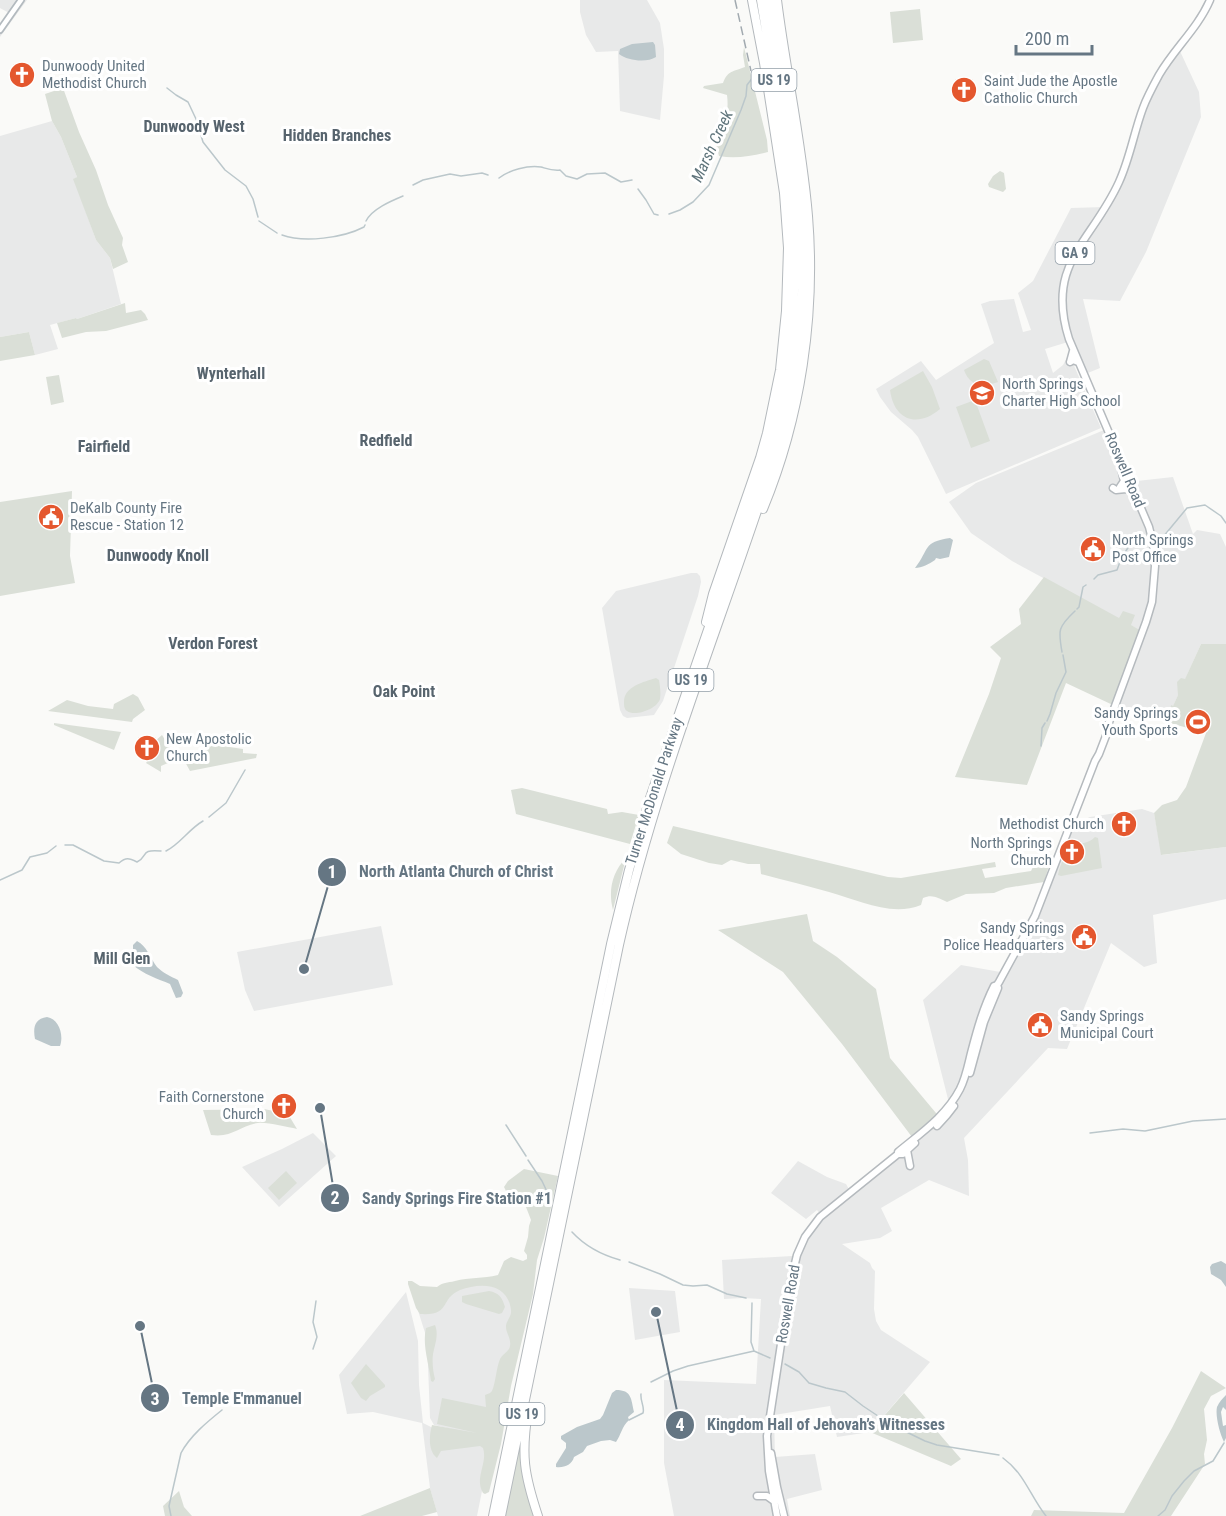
<svg xmlns="http://www.w3.org/2000/svg" width="1226" height="1516" font-family="'Roboto Condensed',sans-serif">
<rect width="100%" height="100%" fill="#fafaf8"/>
<path fill="#e8e9e9" d="M0 0H27L0 37V27L11 14 0 8Z
M580 0H647L660 23 664 49V76L660 120 620 111 618 51 596 52 586 35 580 12Z
M1179 49 1199 92 1201 117 1146 252 1120 301 1083 299 1100 368 1083 375 1068 342 1045 349 1053 373 1063 365 1069 354 1101 428 946 494 918 437 912 430 891 412 880 397 876 389 921 361 936 380 994 343 981 304 990 301 1014 299 1023 332 1031 330 1018 293 1033 281 1071 208 1105 207 1120 188 1139 111Z
M52 121 61 137 77 177 74 179 96 240 110 258 121 304 77 319 76 318 50 325 58 349 35 355 29 332 0 337V136Z
M1109 428 1128 482 1173 477 1193 534 1197 530 1220 534 1226 547V644H1201L1166 722 1115 706 1145 633 1012 561 971 533 949 502 976 483Z
M691 573H697L700 576 701 582 698 596 663 701 654 715 627 718 623 716 620 710 602 608 616 591Z
M1142 809 1154 813 1162 855 1226 847V899L1153 915 1157 963 1144 967 1111 943 1067 1049 1048 1048 964 1138 968 1160 969 1196 929 1180 881 1208 892 1231 880 1238 842 1244 870 1263 872 1268 875 1271 874 1309 876 1321 881 1330 930 1362 870 1432 837 1437 830 1406 774 1415 775 1457 815 1454 822 1490 787 1499 790 1516H674L664 1463V1380L756 1384 761 1299 743 1298 724 1299 722 1260 792 1256 799 1257 806 1242 817 1225 824 1219 817 1210 806 1219 771 1193 798 1161 827 1177 846 1184 851 1193 915 1141 949 1103 923 1000 961 965 1006 973 1048 889 1071 825 1090 817Z
M381 926 393 985 254 1011 245 990 237 952Z
M313 1133 336 1156 279 1207 242 1167 282 1149Z
M492 1282 504 1289 513 1302 517 1326 484 1434 477 1435 434 1425 430 1418 427 1339 414 1298Z
M629 1288 675 1291 680 1332 635 1340Z
M406 1292 418 1341 419 1385 423 1423 433 1428 492 1441 477 1516H438L430 1488 422 1423 373 1412 347 1414 339 1375Z"/>
<path fill="#dadfd7" d="M920 9 923 40 893 43 890 12Z
M744 47 767 140 768 152C751 156 736 159 719 156L716 144C726 133 729 109 727 95L703 88 704 86 723 83C728 70 733 72 745 67L743 55Z
M63 88 79 132 96 170 108 205 123 238 122 245 128 262 113 269 110 258 96 240 73 179 77 177 61 137 52 121 45 94Z
M1000 171 1004 173 1006 189 1003 192 989 187 988 184 993 176Z
M125 303 126 313 141 310 145 314 148 320 106 331 86 332 62 338 57 323 76 318 77 319Z
M29 332 35 355 0 361V337Z
M984 359 989 361 998 382C983 387 970 387 964 370Z
M923 371 932 387 940 409C918 428 894 421 890 390Z
M59 375 64 402 51 405 46 377Z
M975 400 990 441 971 448 956 407Z
M72 491 70 556 75 583 0 596V502Z
M1044 577 1119 618 1123 611 1135 615 1131 625 1145 633 1124 680 1115 706 1066 683 1027 785 955 777 989 694 1001 658 990 647 1021 624 1019 609Z
M1201 644H1226V847L1161 855 1154 813 1162 805 1177 800 1186 787 1206 733 1166 722 1170 712 1171 705 1173 706 1178 695 1177 682 1181 678 1185 679Z
M656 678 659 680C660 686 661 693 660 699 657 709 635 717 627 711 624 709 624 705 624 702 624 686 644 682 656 678Z
M133 694 138 697 145 710 133 719 132 722 48 711 67 700 88 706 113 709 114 704Z
M54 723 121 732 114 750 54 725Z
M162 735 177 759 161 766V772L146 763 151 756 154 742Z
M202 743 243 749V753L257 754 256 758 190 771 184 760 204 754Z
M522 788 607 809 608 814 622 812 639 815 630 844 516 814 511 790Z
M673 826 888 877 901 878 995 862 996 867 982 869 985 878 1031 871 1033 867 1032 858 1051 854 1052 856 1044 882 1006 888 994 893 966 894 947 902C937 898 933 894 923 898L921 905C891 917 858 900 829 892 807 886 784 880 761 874L760 864H748L731 860 722 865 709 863 681 854 667 843Z
M1095 837 1098 838 1102 868 1061 876 1058 875 1059 870 1068 845C1078 844 1089 844 1095 837Z
M626 858 613 910C608 891 612 872 626 858Z
M807 914 813 941 837 957 876 989 890 1058 941 1119 933 1129 915 1141 842 1044 783 972 718 930Z
M264 1109 288 1114 297 1129C287 1127 267 1122 258 1123 239 1126 233 1138 211 1135L203 1110Z
M524 1169 558 1176 544 1238 537 1260 533 1294 528 1315 511 1386 501 1444 489 1492 485 1494 483 1493C474 1478 488 1463 483 1448L480 1446 441 1451 437 1458C428 1451 429 1436 432 1425L477 1433 437 1424 442 1398 486 1407 485 1395 490 1393 492 1391C496 1381 496 1369 500 1359 502 1355 506 1353 509 1349 513 1340 506 1334 506 1327 506 1320 512 1317 511 1310 508 1283 481 1282 460 1290 439 1299 452 1316 420 1314L416 1308 408 1284V1281H412L420 1286 437 1287C443 1282 447 1283 455 1281 469 1277 483 1279 498 1275L504 1261 511 1257 523 1261 527 1259V1255L524 1251 528 1237 529 1226 531 1220 526 1207 508 1195 504 1187 508 1181Z
M286 1171 297 1183 279 1200 268 1188Z
M489 1291C499 1293 502 1297 505 1307L502 1313 499 1314 466 1304 462 1302V1296Z
M435 1325C439 1335 435 1344 433 1354 432 1362 433 1372 435 1379L433 1382 431 1381C429 1364 422 1345 426 1328Z
M366 1364 385 1385V1387L370 1396 366 1401 361 1398 351 1383Z
M1201 1371 1226 1388 1211 1396 1204 1409 1207 1440 1204 1454 1205 1464 1171 1516H1031L1034 1510 1124 1513 1172 1428Z
M904 1393 961 1459 951 1466 870 1432Z
M521 1440H522L537 1516H505Z
M430 1488 437 1512 422 1516H360Z
M179 1491 184 1507 192 1516H165L163 1506Z"/>
<path fill="#bbc7cb" d="M653 42 655 45 656 57C647 63 628 61 619 54L620 49 632 44Z
M950 538 953 540 949 557 940 559 936 558 935 560C929 564 922 568 915 568 930 549 922 542 950 538Z
M137 941C147 946 150 958 157 967 163 973 170 976 178 980L183 993 181 997 176 998 170 984C158 979 143 974 133 965V945Z
M47 1017C59 1019 64 1035 60 1046H51L35 1039C33 1028 34 1019 47 1017Z
M1221 1261 1226 1264V1287L1221 1280 1211 1274 1210 1267 1212 1264Z
M616 1390C632 1390 631 1399 634 1412L628 1417 629 1420C622 1426 621 1435 616 1442L610 1440 601 1441 587 1446 583 1452 574 1457C572 1465 564 1468 556 1467V1464L566 1448V1443L561 1439V1436L577 1427 600 1419 603 1415 612 1393Z
M1226 1395V1410L1223 1407 1221 1412 1223 1426 1226 1425V1438L1224 1442C1220 1434 1215 1416 1217 1407 1219 1402 1223 1398 1226 1395Z"/>
<g fill="none" stroke-linecap="round" stroke-linejoin="round">
<path stroke="#bbc7cb" stroke-width="1.5" d="M167 88 176 95 188 102 196 119 203 142 225 170 246 186 253 199 258 217
M499 178C509 170 528 165 541 167 548 169 553 171 560 170L566 176 577 179 587 174 605 173 621 182 632 180
M413 185 423 180 450 174 461 176 482 173 488 175
M638 189 646 200 654 214 658 215
M669 214 680 210 693 202 709 185 741 110 746 96 747 85 757 72
M259 221 277 233
M366 221C372 209 391 201 403 196
M282 235C304 243 343 238 364 227L365 225
M1163 537 1187 508 1205 505 1221 516 1226 523
M1094 579 1098 575 1117 570 1121 559 1129 546 1147 541
M1077 609 1079 607 1083 587 1086 585
M1062 652C1058 630 1058 627 1075 611
M1047 721 1050 714 1056 693 1066 672 1063 655
M1041 746 1042 728 1045 723
M209 817 226 803 245 770
M65 845H73L104 861 119 863C126 857 129 858 137 862 149 856 139 849 161 851
M166 851C180 844 189 829 203 821
M0 880 22 870 30 857 47 853 56 846
M506 1125 526 1156
M1090 1133 1123 1129 1145 1131 1193 1121 1226 1119
M528 1160 542 1181 551 1200
M572 1232C585 1246 602 1255 620 1260
M629 1262 660 1274 683 1285 693 1286 707 1285 727 1294 746 1298
M752 1303 751 1342 754 1351
M313 1349 317 1337 313 1322 316 1301
M785 1364 799 1372 809 1383 826 1388 845 1392 863 1406 890 1424 925 1441 937 1445 999 1455
M651 1382 673 1371 688 1366 754 1351 770 1358
M629 1420 643 1413C645 1407 640 1401 641 1394
M1003 1458C1025 1474 1030 1496 1046 1516
M171 1516 169 1506 181 1453C190 1436 207 1422 222 1410
M1158 1516 1165 1510 1172 1496 1184 1481 1194 1471 1213 1461 1224 1443"/>
<g stroke="#b3babf" stroke-width="8">
<path id="secondary" d="M0 30 21 0"/>
</g>
<g stroke="#b5babe" stroke-width="9">
<path id="primary" d="M1073 351 1070 362 1073 360 1078 362
M1120 487 1124 481 1122 472
M1113 488 1116 490 1126 489 1135 493
M970 1073 984 1022 998 988 997 985
M937 1126 947 1115 954 1106
M907 1150 910 1166
M898 1154H903L915 1143
M771 1453 777 1487 784 1516
M757 1496H767L774 1501
M777 1516 769 1471 767 1436 790 1285 797 1255 805 1237 820 1217 898 1154V1152C921 1133 946 1116 960 1089 966 1077 968 1065 971 1053 977 1030 983 1008 994 986L997 985 999 982 1035 916 1095 761 1099 754 1109 728 1108 725 1146 622 1152 602 1155 566 1153 543 1149 527 1069 339C1045 263 1092 242 1119 182 1130 158 1134 132 1143 108 1147 97 1153 86 1159 75 1174 49 1198 28 1210 0"/>
</g>
<g stroke="#b4b9bd" stroke-width="10">
<path id="motorway" d="M763 509C801 417 816 315 808 216 802 143 786 72 777 0
M706 622 713 594 760 458 767 433 780 370 786 311 788 248 784 193 764 63 752 0
M528 1411C521 1455 524 1474 538 1516
M493 1516 611 944 629 870 650 798 762 473C786 395 798 313 794 230 792 194 786 158 781 122 774 81 768 41 761 0
M501 1516 619 945C655 784 718 631 769 475 794 396 806 314 802 231 800 195 794 158 788 122 782 81 775 41 769 0"/>
</g>
<use href="#secondary" stroke="#fff" stroke-width="4.5"/>
<use href="#primary" stroke="#fff" stroke-width="6"/>
<use href="#motorway" stroke="#fff" stroke-width="8"/>
<path stroke="#a2aab0" stroke-width="1.5" stroke-dasharray="9 4.5" stroke-linecap="butt" d="M735 0 751 71"/>
</g>
<defs>
<g id="church-disc" transform="scale(1.35)"><circle r="9.5" fill="#e4572e" stroke="#fff"/><path d="M-1.2-6h2.4v3.5h3.3v2.4h-3.3V6h-2.4V-.1h-3.3v-2.4h3.3Z" fill="#fff"/></g>
<g id="school-disc" transform="scale(1.35)"><circle r="9.5" fill="#e4572e" stroke="#fff"/><path d="M0-5L7-2L0 1L-7-2ZM-4 1L0 2.5L4 1V4Q0 6-4 4Z" fill="#fff"/></g>
<g id="civic-disc" transform="scale(1.35)"><circle r="9.5" fill="#e4572e" stroke="#fff"/><path d="M-.6-6.5H3V-4.5H.6V-3L4-1V1h2V6H-6V1h2V-1L-.6-3ZM-1.2 2.5V6h2.4V2.5Z" fill="#fff"/></g>
<g id="stadium-disc" transform="scale(1.35)"><circle r="9.5" fill="#e4572e" stroke="#fff"/><path d="M0-5a6.5 5 0 1 0 0 10a6.5 5 0 1 0 0-10ZM-3.5-1.8h7v3.6h-7Z" fill="#fff"/></g>
</defs>
<g fill-rule="evenodd">
<use href="#church-disc" x="22" y="75"/>
<use href="#church-disc" x="964" y="90"/>
<use href="#school-disc" x="982" y="393"/>
<use href="#civic-disc" x="51" y="517"/>
<use href="#civic-disc" x="1093" y="549"/>
<use href="#stadium-disc" x="1198" y="722"/>
<use href="#church-disc" x="147" y="748"/>
<use href="#church-disc" x="1124" y="824"/>
<use href="#church-disc" x="1072" y="852"/>
<use href="#civic-disc" x="1084" y="937"/>
<use href="#civic-disc" x="1040" y="1025"/>
<use href="#church-disc" x="284" y="1106"/>
</g>
<g text-anchor="middle" dominant-baseline="central" stroke-width="6" stroke-linejoin="round" paint-order="stroke">
<g fill="#fff" stroke="#939fa8" stroke-width="1.5">
<rect x="751.5" y="69" width="45" height="22" rx="4.5"/>
<rect x="1055.5" y="242" width="39" height="22" rx="4.5"/>
<rect x="668.5" y="669" width="45" height="22" rx="4.5"/>
<rect x="499.5" y="1403" width="45" height="22" rx="4.5"/>
</g>
<g font-size="14" font-weight="bold" fill="#657683">
<text x="774" y="80">US 19</text>
<text x="1075" y="253">GA 9</text>
<text x="691" y="680">US 19</text>
<text x="522" y="1414">US 19</text>
</g>
<g font-size="15" fill="#657683" stroke="#fff" text-anchor="start">
<text x="42" y="66">Dunwoody United<tspan x="42" dy="17">Methodist Church</tspan></text>
<text x="984" y="81">Saint Jude the Apostle<tspan x="984" dy="17">Catholic Church</tspan></text>
<text x="1002" y="384">North Springs<tspan x="1002" dy="17">Charter High School</tspan></text>
<text x="70" y="508">DeKalb County Fire<tspan x="70" dy="17">Rescue - Station 12</tspan></text>
<text x="1112" y="540">North Springs<tspan x="1112" dy="17">Post Office</tspan></text>
<text x="1178" y="713" text-anchor="end">Sandy Springs<tspan x="1178" dy="17">Youth Sports</tspan></text>
<text x="166" y="739">New Apostolic<tspan x="166" dy="17">Church</tspan></text>
<text x="1104" y="824" text-anchor="end">Methodist Church</text>
<text x="1052" y="843" text-anchor="end">North Springs<tspan x="1052" dy="17">Church</tspan></text>
<text x="1064" y="928" text-anchor="end">Sandy Springs<tspan x="1064" dy="17">Police Headquarters</tspan></text>
<text x="1060" y="1016">Sandy Springs<tspan x="1060" dy="17">Municipal Court</tspan></text>
<text x="264" y="1097" text-anchor="end">Faith Cornerstone<tspan x="264" dy="17">Church</tspan></text>
</g>
<g font-size="15" fill="#657683" stroke="#fff">
<text transform="translate(1125 470) rotate(67)">Roswell Road</text>
<text transform="translate(654 791) rotate(-72)">Turner McDonald Parkway</text>
<text transform="translate(788 1304) rotate(-80)">Roswell Road</text>
</g>
<g font-size="16" font-weight="bold" fill="#57646e" stroke="#fff">
<text x="194" y="126">Dunwoody West</text>
<text x="337" y="135">Hidden Branches</text>
<text x="231" y="373">Wynterhall</text>
<text x="386" y="440">Redfield</text>
<text x="104" y="446">Fairfield</text>
<text x="158" y="555">Dunwoody Knoll</text>
<text x="213" y="643">Verdon Forest</text>
<text x="404" y="691">Oak Point</text>
<text x="122" y="958">Mill Glen</text>
</g>
<g font-size="16" font-style="italic" fill="#60757c" stroke="#fff">
<text transform="translate(712 146) rotate(-65)">Marsh Creek</text>
</g>
</g>
<path fill="none" stroke="#657683" stroke-width="2" d="M304 969L332 872M320 1108L335 1198M140 1326L155 1398M656 1312L680 1425"/>
<g fill="#657683" stroke="#fff" stroke-width="2">
<circle cx="304" cy="969" r="6"/>
<circle cx="320" cy="1108" r="6"/>
<circle cx="140" cy="1326" r="6"/>
<circle cx="656" cy="1312" r="6"/>
<circle cx="332" cy="872" r="15"/>
<circle cx="335" cy="1198" r="15"/>
<circle cx="155" cy="1398" r="15"/>
<circle cx="680" cy="1425" r="15"/>
</g>
<g font-size="18" text-anchor="middle" font-weight="bold" fill="#fff">
<text x="332" y="878">1</text>
<text x="335" y="1204">2</text>
<text x="155" y="1405">3</text>
<text x="680" y="1431">4</text>
</g>
<g font-size="16" text-anchor="middle" font-weight="bold" fill="#657683" stroke="#fff" stroke-width="6" stroke-linejoin="round" paint-order="stroke">
<text x="456" y="877">North Atlanta Church of Christ</text>
<text x="457" y="1204">Sandy Springs Fire Station #1</text>
<text x="242" y="1404">Temple E'mmanuel</text>
<text x="826" y="1430">Kingdom Hall of Jehovah’s Witnesses</text>
</g>
<path d="M1016 45v9h76v-9" fill="none" stroke="#657683" stroke-width="3"/>
<text x="1025" y="45" font-size="18" fill="#657683" stroke="#ffffff" stroke-width="4.5" paint-order="stroke">200 m</text>
</svg>
